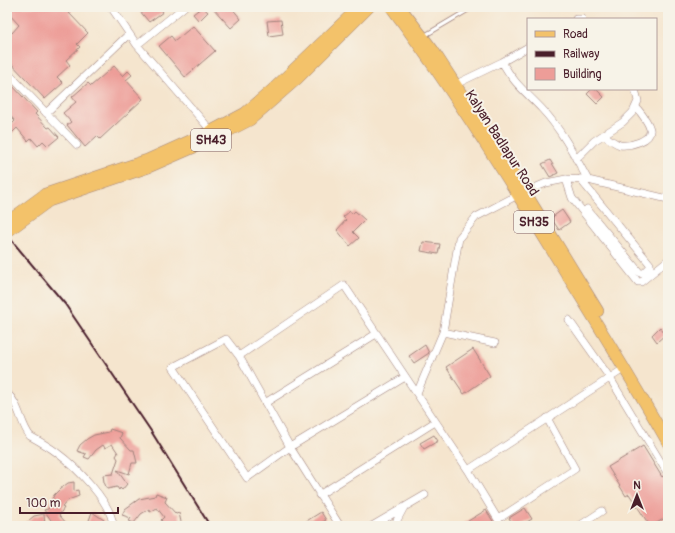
<svg xmlns="http://www.w3.org/2000/svg" width="675" height="533" font-family="Pangolin,sans-serif">
<rect width="100%" height="100%" fill="#f7f3e8"/>
<filter id="ink" filterUnits="userSpaceOnUse"><feTurbulence type="fractalNoise" baseFrequency=".025" numOctaves="2"/><feDisplacementMap in="SourceGraphic" scale="8" xChannelSelector="R" yChannelSelector="G"/><feConvolveMatrix kernelMatrix="1 2 1 2 8 2 1 2 1" color-interpolation-filters="sRGB"/></filter>
<filter id="wash" filterUnits="userSpaceOnUse"><feTurbulence type="fractalNoise" baseFrequency=".012" numOctaves="4" result="noise"/><feDisplacementMap in="SourceGraphic" scale="16" xChannelSelector="R" yChannelSelector="G"/><feGaussianBlur stdDeviation="0.9" result="paint"/><feColorMatrix in="noise" values="0 0 0 0 0 0 0 0 0 0 0 0 0 0 0 0 0 1.4 0 .05"/><feComposite in="paint" operator="in"/></filter>
<g filter="url(#wash)">
<rect width="100%" height="100%" fill="#f5e5ce"/>
<g id="blocks">
<path fill="#ed9d98" d="M7 7H76L69 13 88 33 77 44 80 47 66 60 70 65 57 77 63 83 45 99 7 59V28L12 33 19 25 7 12Z
M143 7H159L163 12 149 22 139 10Z
M202 7 208 12 199 21 193 14Z
M212 7H231L241 19 231 28Z
M281 20 283 34 269 36 267 21Z
M193 26 215 51 185 77 159 46 171 36 175 41Z
M114 66 123 76 128 71 132 75 126 80 143 99 100 139 97 136 85 147 67 125 71 122 63 113 76 102 72 97 88 83 91 86Z
M10 83 37 112 35 114 48 128 50 127 59 137 48 146 43 141 38 146 31 138 28 141 17 128 11 134 7 129 15 121 7 112V86Z
M592 89H596L604 97 597 104 587 94Z
M550 160 558 173 550 177 542 164Z
M562 210 570 222 559 230 551 218Z
M350 211 352 214 355 211 365 220 353 232 359 238 350 246 337 230 346 220 343 217Z
M423 242 440 244 438 254 421 251Z
M660 327 666 334 657 342 652 335Z
M425 345 429 353 414 363 409 356Z
M473 349 490 376 464 394 446 367Z
M110 429 122 433 120 438 131 450H134L137 463H132L129 474 117 470 127 484 122 490 120 488 119 490 117 487 107 489 104 482 103 475 113 474 118 459 116 456 118 453 112 444 105 448 103 445 96 450 89 459 84 457 86 454 77 451 80 445 87 439 94 435 109 432Z
M434 435 438 441 424 449 420 443Z
M643 446 662 477 663 476 668 481V516L652 526H650L629 494 626 496 608 467Z
M74 482V491L78 490 79 496 68 500 62 507 64 508 59 515 69 526H55L44 510 48 509 54 495 60 489 68 483Z
M156 493 167 497 165 502 176 514 179 513 182 526H162L163 523 161 520 164 517 157 508 150 512 149 509 141 514 134 523 129 521 131 518 122 515 125 509 139 499 155 496Z
M525 508 532 519 520 526H514L509 518Z
M486 510 496 526H460Z
M92 512 104 520 101 526H87Z
M321 512 326 520 316 526H307L305 522Z
M44 514 45 526H22L34 516Z"/>
</g>
</g>
<g filter="url(#ink)">
<use href="#blocks" fill-opacity="0" stroke="#a0827c" stroke-width="1"/>
<g fill="none" stroke-linecap="round" stroke-linejoin="round">
<g stroke="#a0827c" stroke-width="5">
<path id="service" d="M424 36 473 7"/>
</g>
<g stroke="#a0827c" stroke-width="8">
<path id="minor" d="M111 7 137 45 214 134
M576 19H582
M137 45 184 7
M502 62C515 85 525 91 542 109 561 129 575 156 588 180
M7 72 77 145
M452 86 502 62 528 47
M46 113 129 34
M604 135C609 139 614 143 620 145 630 146 652 141 650 129 648 121 641 113 636 107
M576 159 594 141 623 122 633 112 638 101 635 89
M566 179 572 198 638 282H641L668 260
M580 179 650 264V267L644 273H640L587 209
M569 320 610 378 668 474
M443 332 495 343
M239 356 344 285 468 470 502 526
M7 393C20 405 20 423 30 436 39 441 48 446 56 452 75 466 112 502 113 526
M417 393 443 332 459 238 476 217 518 195 546 183 566 179 588 180 668 199
M265 403 376 334
M468 470 625 368
M319 495 435 422
M498 519 575 469 547 418
M340 526 290 447 239 356 226 339 173 367 247 478 290 447 405 377
M372 526 425 495
M394 526 403 509
M579 526 602 511"/>
</g>
<g stroke="#a0827c" stroke-width="12">
<path id="primary" d="M391 7C450 86 503 170 554 254 593 317 632 379 668 443
M400 7 433 50 519 182 598 311
M7 222 45 194 147 160 207 133 245 113 272 90 357 9
M7 232 49 201 149 167 211 140 250 120 297 79 369 7"/>
</g>
<use href="#service" stroke="#fff" stroke-width="3.5"/>
<use href="#minor" stroke="#fff" stroke-width="7"/>
<use href="#primary" stroke="#f3c26a" stroke-width="11"/>
<path stroke="#4a1f2b" stroke-width="2" d="M7 235 65 304 151 431 210 526"/>
</g>
</g>
<g text-anchor="middle" dominant-baseline="central" stroke-width="4" stroke-linejoin="round" paint-order="stroke">
<g fill="#f7f3e8" stroke="#7e5f64" stroke-width="1">
<rect x="191" y="129" width="40" height="22" rx="3"/>
<rect x="514" y="211" width="40" height="22" rx="3"/>
</g>
<g font-size="13" font-weight="bold" fill="#4a1f2b">
<text x="211" y="140">SH43</text>
<text x="534" y="222">SH35</text>
</g>
<g font-size="14" fill="#4a1f2b" stroke="#f7f3e8">
<text transform="translate(502 143) rotate(57)">Kalyan Badlapur Road</text>
</g>
</g>
<rect width="675" height="533" fill="none" stroke="#f7f3e8" stroke-width="24"/>
<rect x="527" y="18" width="130" height="72" fill="#f7f3e8" stroke="#b29e9c"/>
<rect x="535" y="31" width="20" height="6" fill="#f3c26a" stroke="#b29e9c"/>
<text x="563" y="38" font-size="12" fill="#4a1f2b">Road</text>
<rect x="535" y="51" width="20" height="6" fill="#4a1f2b" stroke="#b29e9c"/>
<text x="563" y="58" font-size="12" fill="#4a1f2b">Railway</text>
<rect x="535" y="68" width="20" height="12" fill="#ed9d98" stroke="#b29e9c"/>
<text x="563" y="78" font-size="12" fill="#4a1f2b">Building</text>
<g transform="translate(637 495)" stroke="#f7f3e8" stroke-width="3" paint-order="stroke">
<path d="M0-3L7 15L0 10L-7 15Z" fill="#4a1f2b"/>
<text y="-6" font-size="11" font-weight="bold" text-anchor="middle" fill="#4a1f2b">N</text>
</g>
<path d="M20 507v6h98v-6" fill="none" stroke="#4a1f2b" stroke-width="2"/>
<text x="26" y="507" font-size="12" fill="#4a1f2b" stroke="#f7f3e8" stroke-width="3" paint-order="stroke">100 m</text>
</svg>
